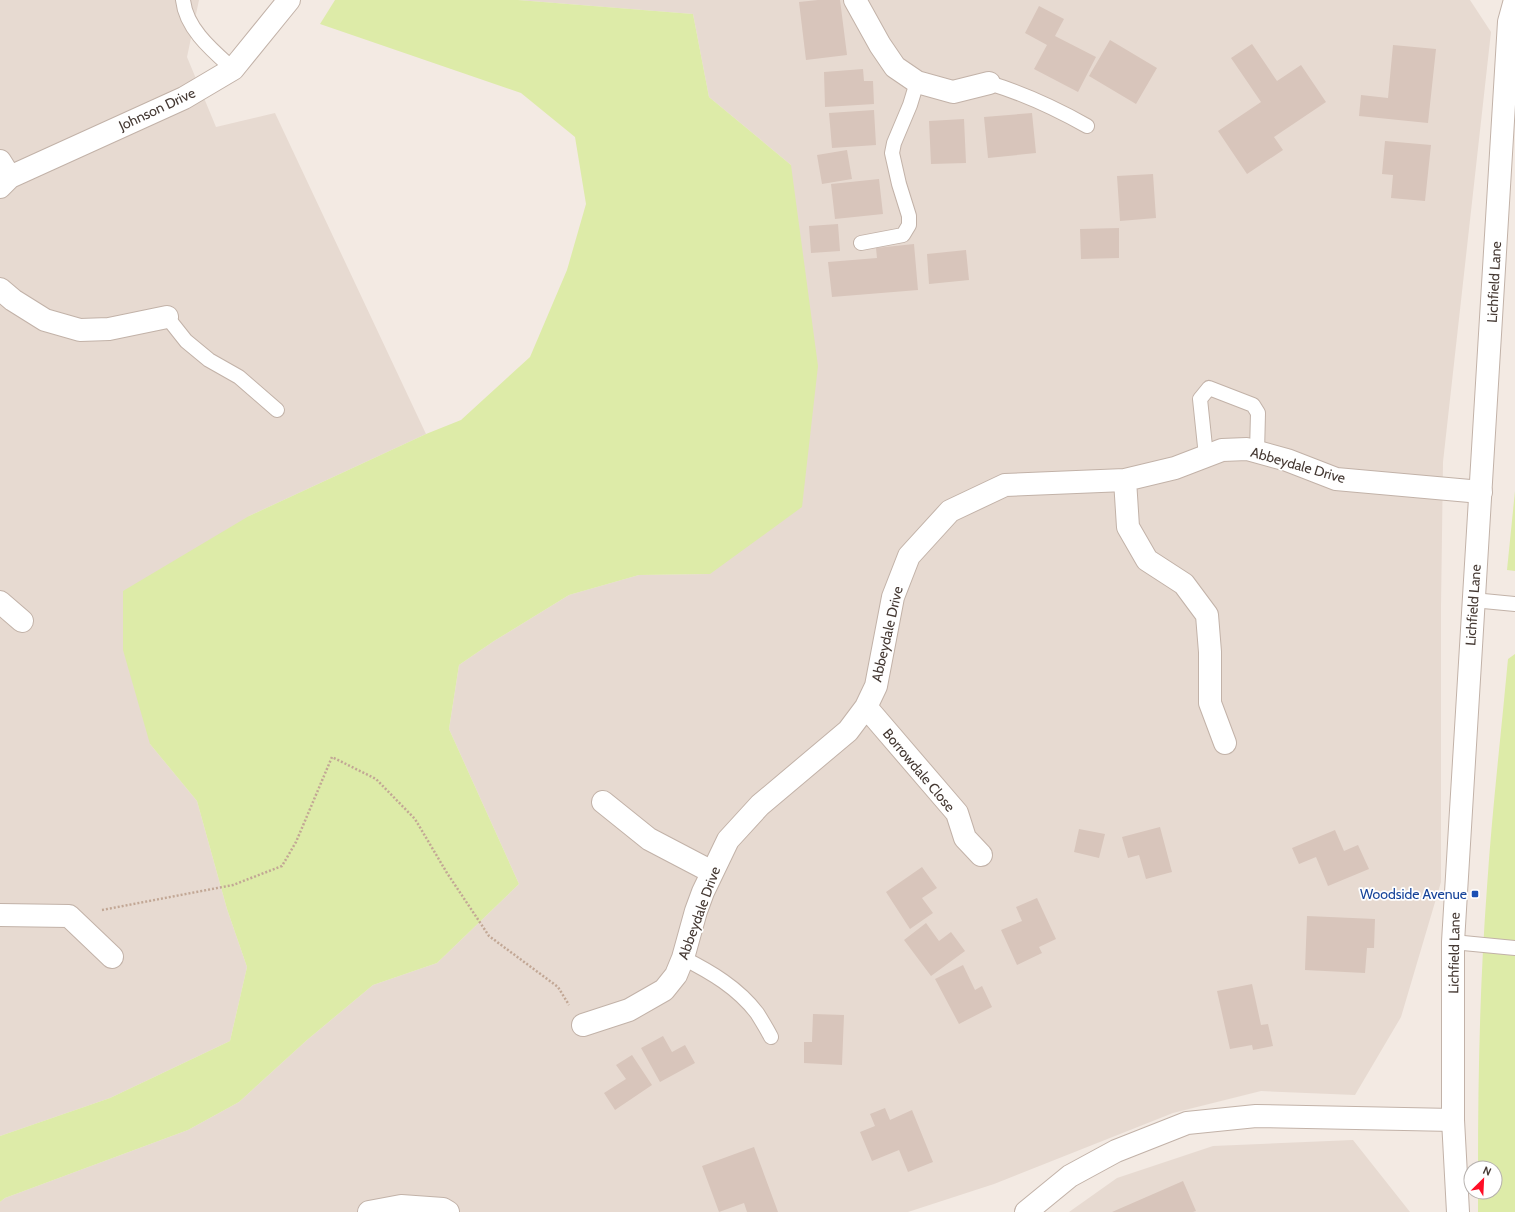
<svg xmlns="http://www.w3.org/2000/svg" width="1515" height="1212" font-family="Cabin,sans-serif">
<rect width="100%" height="100%" fill="#f3eae3"/>
<path fill="#e7dad1" d="M0 0H199L187 57 216 127 275 113 426 434 249 516 150 744 197 801 227 909 247 967 230 1041 110 1098 0 1136Z
M518 0H1470L1491 32 1443 462 1441 607V882L1401 1017 1355 1095 1261 1091 1173 1113 994 1184 908 1212H0V1202L5 1198 188 1130 239 1102 307 1040 373 985 437 963 519 884 449 729 459 665 494 641 569 595 639 575 710 574 791 165 709 97 693 14Z
M1353 1140 1410 1212H1069L1117 1178 1213 1146Z"/>
<path fill="#ddeba8" d="M335 0H518L693 14 709 97 791 165 818 366 802 507 710 574 639 575 569 595 494 641 459 665 449 729 519 884 437 963 373 985 307 1040 239 1102 188 1130 5 1198 0 1202V1136L110 1098 230 1041 247 967 227 909 197 801 150 744 123 650V591L249 516 426 434 461 420 530 357 567 270 586 204 575 137 521 93 320 24Z
M1515 491V571L1507 570Z
M1515 654V1212H1478V1192H1495V1168H1478C1478 1074 1480 981 1487 887 1492 811 1501 735 1508 659Z"/>
<path fill="#d8c5bb" d="M818 0H840L847 55 806 60 799 2Z
M1039 6 1064 19 1055 36 1096 57 1078 92 1034 69 1047 45 1025 33Z
M1110 40 1157 68 1136 104 1089 76Z
M1252 44 1277 81 1301 65 1326 102 1274 137 1283 150 1247 174 1218 131 1261 102 1231 58Z
M1393 45 1436 49 1428 123 1359 116 1361 95 1388 98Z
M863 69 864 81H873L874 104 825 107 824 72Z
M874 110 876 145 832 148 829 113Z
M1032 113 1036 153 988 158 984 117Z
M964 119 966 163 931 164 929 121Z
M1385 141 1431 145 1425 201 1391 198 1393 175 1382 174Z
M847 150 852 179 822 184 817 155Z
M1153 174 1156 218 1120 221 1117 176Z
M879 179 883 214 835 219 831 184Z
M838 224 840 251 811 253 809 226Z
M1119 228V258L1081 259 1080 229Z
M914 244 918 290 832 297 828 262 877 258 876 248Z
M966 250 969 280 929 284 927 254Z
M1160 827 1172 872 1146 879 1139 855 1128 858 1122 837Z
M1079 829 1105 834 1099 858 1074 852Z
M1335 830 1344 851 1358 845 1369 869 1328 886 1316 857 1299 864 1292 848Z
M922 867 937 888 922 898 933 913 910 929 886 892Z
M1037 898 1056 939 1039 947 1042 953 1017 965 1001 930 1022 921 1016 907Z
M1307 916 1375 919 1374 948H1367L1365 973 1305 970Z
M926 923 939 941 951 932 965 951 931 976 904 940Z
M963 965 975 990 982 986 992 1007 959 1024 935 979Z
M1252 984 1261 1025 1268 1024 1273 1046 1253 1050 1252 1045 1230 1049 1217 991Z
M813 1014 844 1015 842 1065 804 1063V1042H812Z
M663 1036 672 1052 685 1045 695 1063 660 1082 641 1048Z
M632 1055 652 1085 615 1110 604 1093 626 1079 616 1065Z
M885 1108 890 1120 912 1110 933 1162 908 1172 899 1150 872 1161 860 1132 875 1126 870 1114Z
M754 1147 778 1212H747L744 1203 719 1212 702 1166Z
M1183 1181 1196 1211 1193 1212H1112Z"/>
<g fill="none" stroke-linecap="round" stroke-linejoin="round">
<g stroke="#c2b2a8" stroke-width="16">
<path id="service" d="M183 0C186 29 213 51 233 69
M989 83C1025 94 1055 108 1087 126
M861 243 903 235 909 225V216L899 184 892 153 894 143 910 105 917 82
M167 317 186 341 209 360 239 377 277 410
M1206 456 1200 399 1209 388 1253 405 1258 413 1257 452
M1473 600 1515 604
M1453 942 1515 948
M683 958C711 972 738 988 757 1013 762 1021 767 1029 771 1037"/>
</g>
<g stroke="#c2b2a8" stroke-width="24">
<path id="minor" d="M855 0 880 45 895 67 917 82 953 92 989 83
M0 161 10 177
M0 187 10 177 184 98 233 69 289 0
M0 289 13 300 45 320 80 330 109 329 167 317
M1125 480 1128 527 1147 560 1184 584 1207 615 1210 652V703L1225 743
M0 602 22 621
M866 707 957 813 965 838 981 855
M603 802 649 839 712 872
M0 915 69 916 112 957
M583 1025 629 1010 664 990 676 975 683 958 696 911 703 892 728 840 760 805 848 731 866 707 876 686 893 597 909 556 950 511 1005 485 1125 480 1175 468 1222 450 1247 449 1287 460 1336 479 1481 492
M369 1212 401 1206 443 1209 448 1212
M1026 1212 1070 1176 1116 1151 1187 1123 1256 1116 1453 1120"/>
</g>
<g stroke="#c2b2a8" stroke-width="24">
<path id="tertiary" d="M1458 1212 1453 1120V942L1509 22 1515 0"/>
</g>
<path stroke="#c2a795" stroke-width="2.5" stroke-dasharray="2 2" stroke-linecap="butt" d="M102 910 233 885 282 866 296 842 332 757 376 779 415 819 447 873 489 936 558 987 569 1005"/>
<use href="#service" stroke="#fff" stroke-width="14"/>
<use href="#minor" stroke="#fff" stroke-width="22"/>
<use href="#tertiary" stroke="#fff" stroke-width="22"/>
</g>
<rect fill="#1a4fb4" stroke="#fff" stroke-width="1.5" x="1471" y="890" width="8" height="8" rx="2"/>
<g text-anchor="middle" dominant-baseline="central" stroke-width="3.5" stroke-linejoin="round" paint-order="stroke">
<g font-size="14" fill="#453933" stroke="#fff">
<text transform="translate(157 109) rotate(-25)">Johnson Drive</text>
<text transform="translate(1494 282) rotate(-87)">Lichfield Lane</text>
<text transform="translate(1298 465) rotate(16)">Abbeydale Drive</text>
<text transform="translate(1473 605) rotate(-86)">Lichfield Lane</text>
<text transform="translate(887 634) rotate(-77)">Abbeydale Drive</text>
<text transform="translate(919 770) rotate(50)">Borrowdale Close</text>
<text transform="translate(699 913) rotate(-70)">Abbeydale Drive</text>
<text transform="translate(1454 953) rotate(-89)">Lichfield Lane</text>
</g>
<g font-size="14" fill="#164399" stroke="#fff" text-anchor="end">
<text x="1467" y="894">Woodside Avenue</text>
</g>
</g>
<g transform="translate(1483 1180) rotate(24)"><circle r="19" fill="#ffffff" stroke="#b5b0ad"/>
<path d="M0-3L7 15L0 10L-7 15Z" fill="#ff0e26"/>
<text y="-6" font-size="11" font-weight="bold" text-anchor="middle" fill="#453933">N</text>
</g>
</svg>
